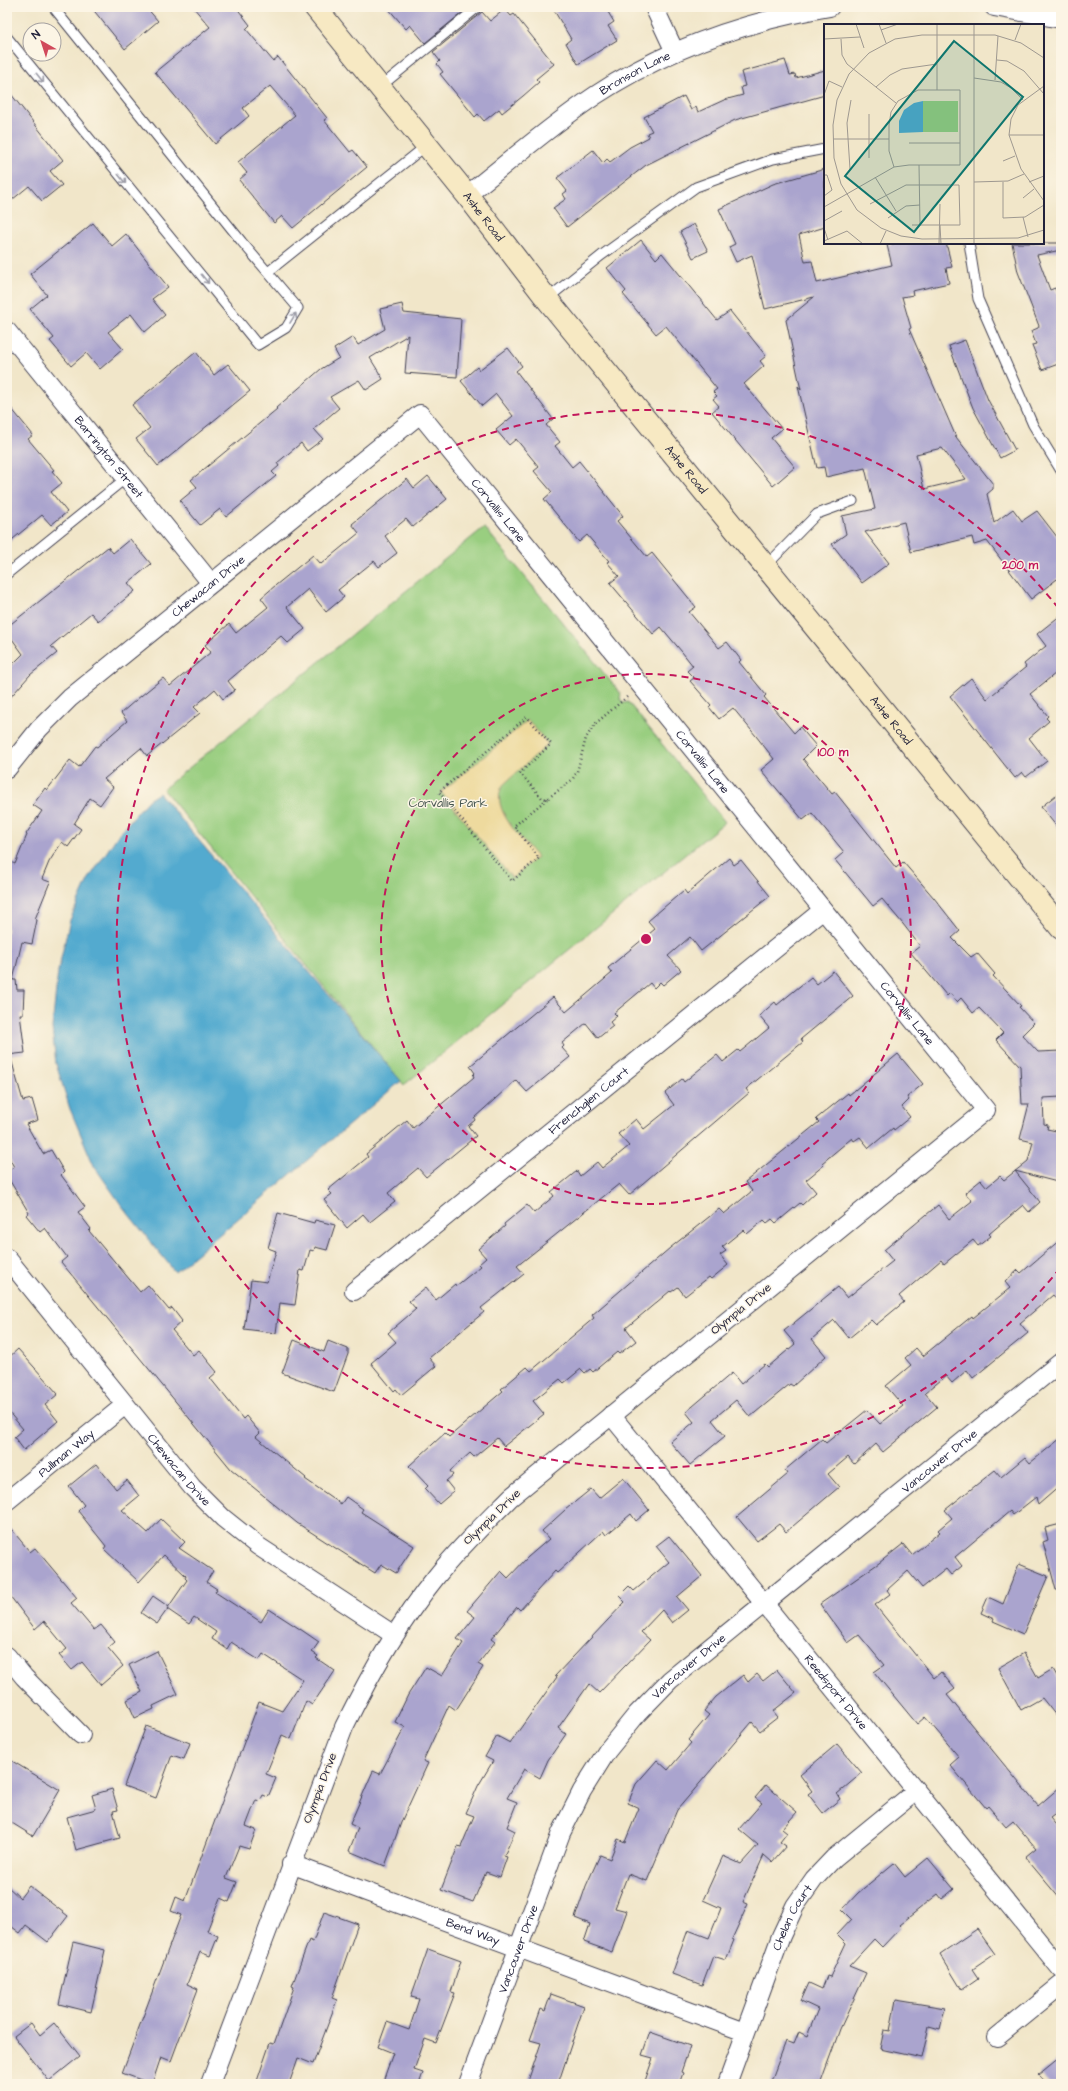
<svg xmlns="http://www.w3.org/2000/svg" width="1068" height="2091" font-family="'Architects Daughter',sans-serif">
<rect width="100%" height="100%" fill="#fcf5e5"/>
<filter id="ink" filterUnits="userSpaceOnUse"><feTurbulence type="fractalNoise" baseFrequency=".025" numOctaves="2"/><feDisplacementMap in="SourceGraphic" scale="8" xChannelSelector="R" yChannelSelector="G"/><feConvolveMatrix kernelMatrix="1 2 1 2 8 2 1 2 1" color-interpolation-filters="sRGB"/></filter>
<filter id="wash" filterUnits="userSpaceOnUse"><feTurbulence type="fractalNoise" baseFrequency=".012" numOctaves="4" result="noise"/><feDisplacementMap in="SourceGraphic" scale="16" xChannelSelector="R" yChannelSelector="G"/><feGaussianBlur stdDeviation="0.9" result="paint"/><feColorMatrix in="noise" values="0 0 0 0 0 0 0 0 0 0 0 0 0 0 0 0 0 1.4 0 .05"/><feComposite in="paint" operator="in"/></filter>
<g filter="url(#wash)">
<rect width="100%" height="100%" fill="#f1e6c9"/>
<path fill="#99ce80" stroke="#5e785e" d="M485 528 621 694 620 698 623 703 628 702 725 822 404 1085 163 789 482 529Z"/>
<path fill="#eeda9e" stroke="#887e6c" d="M528 720 548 744 503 785C488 808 524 841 537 857L512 878 441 792Z"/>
<path fill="#52aacf" stroke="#3a6685" d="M159 793 401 1081 175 1272 122 1206 94 1166 70 1109 56 1064 52 1028 58 971 70 920 88 880 118 835 148 800Z"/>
<g id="blocks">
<path fill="#aaa4ce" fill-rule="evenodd" d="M91 7H146L158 21 125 49Z
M193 7H236L250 25 246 29 273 61 278 57 327 118 324 120 350 152 353 150 367 167 293 228 282 216 274 223 239 180 247 173 238 162 295 115 270 86 243 108 249 116 215 144 155 72 210 27Z
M387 7H469L425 43 410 25 406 29Z
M552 7H605L614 22 608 26 617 40 578 64 566 43 571 39Z
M505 9 511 16 514 14 554 64 536 79 539 82 523 96 502 113 499 109 484 121 478 114 475 117 440 74 443 72 437 64 440 61 433 52 482 12 490 21Z
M785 60 790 75 795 74 796 78 825 70V95L735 120 646 165 567 227 553 208 566 199 563 194 567 191 557 178 593 150 603 163 607 159 610 162 630 147 649 137 647 133 652 131 644 117 684 96 691 110 696 107 698 112 724 100 743 95 741 87 745 86 741 72Z
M7 89 63 160 50 171 62 185 42 201 29 186 7 204Z
M825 169V227L799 235 805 262 812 261 817 283 892 265 887 245 897 243H946L952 267 946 268 949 283 912 291 913 295 902 297 911 328 909 329 956 437 993 484V489L987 494 994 523 1013 509 1022 521 1037 511 1061 542V576L1031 599 987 541 974 545 972 537 911 552 904 522 865 532 889 563 862 583 832 544 846 534 842 516 875 509 865 468 826 477 824 467 817 468 798 386 801 390 786 320 814 297 765 309 752 255 736 262 729 247 735 244 719 209 773 184ZM942 448 966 479 924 489 916 454Z
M93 223 112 246 126 234 168 287 152 299 165 315 145 332 131 314 108 332 123 349 100 369 86 353 71 366 50 341 54 338 30 309 47 295 30 274Z
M694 224 708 251 693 258 680 232Z
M641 240 656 259 662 253 717 320 730 311 766 356 760 361 764 366 744 384 782 429 771 438 795 467 773 486 712 412 719 406 713 399 717 396 713 392 717 389 666 326 656 334 623 294 626 291 607 268Z
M1012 243H1061V250L1037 255 1050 290 1055 288 1057 293 1061 291V363L1042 370 1032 345 1036 344 1031 331 1038 328 1039 326 1018 272Z
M402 304 404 313 461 319 457 377 405 373 408 335 370 358 383 379 366 390 359 380 330 397 339 408 314 429 323 439 307 451 301 443 277 463 279 466 272 472 276 476 226 517 220 509 200 525 180 501 197 487 191 480 277 409 276 408 321 369 339 358 334 349 353 337 358 345 385 329 380 309Z
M965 340 988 400 1015 450 1000 458 973 408 949 346Z
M508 348 522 366 516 371 553 419 546 425 560 442 555 446 572 467 579 461 596 482 623 516 617 521 647 557 652 553 696 607 689 612 719 648 727 642 741 660 739 662 766 695 764 697 794 733 800 727 816 746 803 759 832 794 835 792 896 868 903 862 934 898 960 931 952 938 971 957 977 953 995 974 993 976 1021 1006 1019 1007 1034 1023 1022 1035 1038 1052 1061 1051V1097L1043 1098 1044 1124 1048 1125 1047 1129 1061 1132V1183L1015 1171 1040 1202 1029 1212 1023 1205 989 1234 991 1236 978 1246 973 1240 944 1264 941 1260 899 1296 904 1302 876 1325 871 1320 849 1338 834 1320 812 1339 826 1356 793 1386 790 1384 750 1417 736 1400 712 1420 725 1436 690 1465 670 1442 694 1422 686 1412 732 1373 741 1384 765 1364 768 1367 795 1344 784 1331 838 1287 847 1298 864 1284 893 1261 884 1250 938 1205 949 1219 972 1201 965 1193 981 1180 987 1187 1000 1176 1004 1180 1028 1161 1033 1142 1020 1139 1029 1104H1022L1020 1066 996 1040 1003 1033 979 1008 973 1013 961 998 957 1002 950 993 947 996 911 953 920 946 903 924 882 899 873 906 835 860 844 852 812 813 803 820 761 770 774 759 756 736 733 708 719 719 709 707 711 705 690 681 694 678 687 671 693 666 682 652 661 627 653 634 610 583 619 576 607 562 609 561 587 535 579 542 544 499 552 492 534 471 539 467 516 439 509 445 496 430 513 416 496 394 482 406 461 381 477 367 479 370Z
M196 352 214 375 228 364 250 391 158 466 136 439 150 428 132 405Z
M7 403 33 435 28 439 54 470 52 471 62 483 51 492 67 512 51 525 42 515 7 544Z
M428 476 447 499 413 527 406 519 385 536 397 553 379 567 374 561 338 590 344 597 326 612 308 589 287 607 305 629 288 643 281 636 228 681 235 690 223 699 215 689 194 707 200 713 183 727 147 756 141 748 104 779 113 787 100 805 90 798 74 824 81 829 68 847 62 842 49 862 42 879 50 882 35 919 37 920 32 944 22 942 13 980H16L17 990H24L23 1014H20L25 1053 7 1055V860L15 864 27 835 26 834 42 811 33 805 45 788 47 790 70 760 79 767 95 746 97 747 127 721 121 713 136 700 163 678 170 686 211 652 205 645 229 624 236 633 268 607 261 598 276 585 313 555 321 564 359 533 352 524 407 479 414 488Z
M130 539 151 564 128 583 135 591 98 621 91 613 51 646 57 653 30 675 7 701V670L23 654 7 632V627L108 547 113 553Z
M1061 615V669L1030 694 1048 716 1046 718 1049 721 1029 738 1047 761 1026 777 1022 772 1015 778 950 696 971 678 987 699 1026 667 1024 664 1046 646 1037 634Z
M1061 791V832L1041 807Z
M729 858 734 865 741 860 770 896 701 951 690 937 668 956 681 970 663 985 660 982 654 988 650 983 614 1013 617 1016 610 1022 613 1026 598 1038 586 1023 562 1043 564 1046 562 1048 570 1057 527 1092 516 1080 474 1118 475 1120 468 1126 476 1136 426 1177 418 1168 388 1193 395 1202 370 1222 363 1214 347 1228 324 1200 332 1194 328 1190 368 1157 366 1154 407 1120 413 1128 474 1077 473 1075 475 1073 470 1066 553 997 566 1012 612 973 608 968 655 929 648 921 684 890 687 894Z
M833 971 853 996 801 1039 803 1042 746 1089 749 1093 629 1195 619 1184 517 1266 524 1274 481 1308 484 1312 429 1358 436 1366 401 1395 396 1389 394 1391 371 1363 396 1342 388 1333 416 1309 409 1301 426 1287 436 1300 455 1284 456 1286 481 1266 479 1264 486 1258 478 1249 505 1226 504 1224 527 1205 534 1213 554 1196 551 1192 577 1171 580 1176 597 1162 602 1168 629 1146 618 1134 636 1119 644 1129 674 1105 665 1093 682 1079 684 1082 717 1055 723 1062 738 1050 740 1052 769 1028 759 1016 775 1002 777 1005 811 977 817 984Z
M898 1054 923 1084 907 1097 909 1100 902 1107 910 1117 894 1130 893 1128 869 1148 860 1137 854 1141 852 1138 822 1163 824 1165 806 1180 816 1192 802 1205 800 1203 776 1223 772 1219 767 1223 764 1220 747 1234 743 1230 722 1247 726 1251 720 1255 728 1265 711 1279 709 1277 685 1296 678 1287 671 1292 670 1291 626 1328 636 1341 619 1354 617 1352 593 1372 590 1369 585 1373 581 1369 564 1383 560 1379 533 1401 544 1414 504 1446 497 1438 474 1457 470 1453 450 1471 453 1475 446 1481 454 1491 439 1504 425 1489 428 1486 409 1466 445 1433 449 1437 503 1391 501 1389 527 1367 531 1371 594 1318 592 1315 670 1248 719 1209 724 1214 752 1191 745 1182 819 1122 816 1119 848 1093 849 1095Z
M7 1059H11L23 1101 32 1099 38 1120 26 1124 43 1154 51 1150 64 1172 61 1175 85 1207 78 1212 91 1229 89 1231 140 1292 148 1285 169 1310 172 1308 182 1321 172 1330 193 1355 199 1350 217 1372 210 1378 243 1419 246 1416 260 1433 256 1437 306 1478 305 1479 341 1504 346 1497 363 1509 361 1512 414 1546 396 1573 381 1564 375 1573 337 1549 297 1523 231 1469 61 1262 67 1257 45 1228 40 1232 26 1215 29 1213 7 1176V1171L14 1167 7 1154Z
M278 1213 314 1223 315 1220 335 1225 327 1250 315 1247 314 1251 310 1250 304 1271 300 1270 295 1305 280 1303 276 1333 244 1329 251 1280 267 1282 276 1251 268 1248Z
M1061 1239V1305L1053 1295 1020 1323 1028 1333 973 1378 967 1370 952 1383 946 1376 925 1393 937 1407 883 1452 876 1444 854 1464 848 1457 828 1474 839 1487 786 1532 779 1524 757 1541 737 1517 788 1474 785 1470 822 1439 826 1443 867 1410 880 1424 903 1406 886 1386 911 1365 905 1358 916 1348 923 1356 972 1316 973 1318 1010 1288 1005 1282 1018 1270 1021 1273Z
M294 1340 324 1352 328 1341 348 1349V1354L334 1392 282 1373Z
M18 1349 58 1394 45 1405 58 1421 24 1450 14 1437 23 1429 7 1410V1359Z
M1061 1438V1485L1038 1505 1036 1497 1013 1515 1010 1511 955 1557 962 1566 951 1575 946 1569 922 1588 908 1571 887 1590 890 1594 875 1605 934 1678 941 1672 955 1689 947 1695 1038 1806 1061 1786V1810L1050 1818 1061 1831V1900L1025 1857 1036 1848 1013 1821 1006 1827 988 1806 986 1808 950 1765 959 1757 925 1717 917 1724 874 1672 884 1665 859 1635 848 1643 820 1604 879 1563 903 1544 912 1555 940 1532 938 1530 952 1518 945 1510 995 1470 1001 1477 1025 1457 1030 1463Z
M96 1464 116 1489 127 1480 139 1496 122 1510 148 1533 161 1519 185 1542 179 1548 213 1571 206 1582 217 1589 215 1592 261 1622 269 1609 303 1631 319 1642 312 1652 318 1656 316 1658 335 1671 312 1705 306 1701 291 1739 282 1735 266 1774 276 1778 268 1797 263 1795 260 1801 256 1800 246 1826 256 1830 249 1849 239 1846 226 1878 237 1882 229 1902 220 1898 207 1931 218 1936 210 1956 200 1952 187 1984 198 1989 187 2018 171 2061 161 2057 152 2084 122 2073 181 1915 171 1911 176 1897 185 1901 259 1702 282 1711 303 1680 263 1654 259 1660 231 1642 227 1649 212 1639 216 1632 194 1617 189 1624 167 1609 187 1580 185 1578 186 1576 164 1555 139 1582 104 1549 106 1546 78 1511 84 1505 69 1486Z
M623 1478 649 1510 636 1521 631 1514 606 1535 603 1531 557 1573 555 1571 520 1610 517 1607 491 1639 495 1642 478 1664 483 1667 456 1710 449 1705 423 1761 428 1763 402 1820 385 1866 349 1851 358 1828 350 1824 373 1771 380 1774 405 1727 395 1722 408 1695 426 1667 442 1676 463 1643 457 1639 475 1617 467 1611 501 1571 508 1578 528 1557 549 1539 542 1531 565 1510 591 1489 599 1498Z
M7 1524 30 1552 35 1548 77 1598 71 1603 94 1630 101 1625 115 1642 108 1648 123 1666 101 1685 82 1662 72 1670 59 1655 67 1649 44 1621 35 1629 7 1592Z
M1061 1524V1590H1056L1043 1542 1048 1540 1045 1528Z
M669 1536 702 1576 677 1597 688 1610 672 1623 662 1610 641 1632 650 1640 599 1693 589 1684 558 1728 566 1734 548 1760 540 1778 524 1769 507 1798 517 1802 507 1827 515 1831 504 1856 507 1857 500 1877 486 1872 473 1902 441 1890 458 1846 461 1847 474 1816 466 1813 478 1786 493 1761 485 1757 497 1736 510 1743 557 1677 555 1676 625 1602 619 1596 629 1586 634 1591 669 1562 656 1546Z
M1019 1564 1048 1576 1023 1634 993 1621 994 1619 981 1613 988 1597 1003 1604Z
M153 1596 169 1607 157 1624 141 1613Z
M157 1651 178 1694 153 1706 154 1709 135 1718 127 1700 142 1692 129 1665Z
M1024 1653 1038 1678 1053 1669 1061 1683V1722L1042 1698 1021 1710 998 1668Z
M777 1670 796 1693 773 1711 778 1717 760 1731 752 1722 677 1810 647 1881 628 1874 615 1908 627 1911 612 1952 584 1942 590 1924 575 1918 586 1886 600 1855 610 1859 618 1839 625 1842 639 1808 628 1803 636 1784 657 1760 668 1770 691 1743 688 1740 709 1715 704 1711 716 1697 743 1675 748 1682 757 1674 763 1681Z
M146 1726 190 1743 184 1759 172 1755 156 1798 124 1786Z
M837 1744 862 1773 837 1794 840 1799 823 1813 808 1794 812 1791 800 1775Z
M7 1758 60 1790 33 1836 7 1820Z
M766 1785 797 1812 782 1829 787 1833 780 1842 786 1846 772 1862 764 1855 743 1902 748 1904 732 1939 734 1940 726 1960 713 1956 702 1985 672 1974 688 1930 709 1938 721 1908 703 1900 723 1856 741 1864 758 1845 739 1829 762 1803 755 1798Z
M112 1789 118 1810 113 1811 120 1838 76 1850 67 1817 96 1809 92 1795Z
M928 1858 954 1889 942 1899 938 1894 899 1925 901 1927 882 1947 874 1939 849 1966 866 1973 840 2029 820 2084H770L786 2041 794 2044 799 2032 807 2036 818 2009 801 2001 809 1983 822 1989 827 1976 830 1977 846 1943 837 1934 851 1919 842 1910 858 1893 894 1863 905 1877Z
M7 1886 20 1898 29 1886 68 1916 48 1942 26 1925 20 1933 7 1923Z
M324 1912 358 1924 332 1998 337 2000 313 2064 298 2058 289 2084H256L270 2043 274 2044 294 1987 292 1986 309 1940 313 1942Z
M977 1929 995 1954 973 1969 979 1978 962 1990 940 1954Z
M73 1942 105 1950 91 2012 59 2004Z
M428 1949 461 1961 451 1992 455 1993 436 2043 425 2039 414 2070 423 2073 419 2084H382L393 2053 378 2047 387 2022 409 2030 419 1999 411 1997Z
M551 1994 584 2006 558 2084H527L541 2043 530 2040 541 2009 545 2011Z
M896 2000 945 2008 940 2029 929 2026 922 2058 880 2049 884 2030 890 2031Z
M31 2023 40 2035 54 2023 80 2056 49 2081 14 2036Z
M650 2032 690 2046 681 2072 683 2073 679 2084H654L645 2081 653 2058 642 2055Z
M1061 2056V2084H1048L1039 2074Z"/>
</g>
</g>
<g filter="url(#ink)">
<use href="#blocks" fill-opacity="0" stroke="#413f50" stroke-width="1"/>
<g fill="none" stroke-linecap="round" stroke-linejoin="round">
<g stroke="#413f50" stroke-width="11">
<path id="lane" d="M7 37 258 345 286 328 298 308 242 242 53 7
M380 87 478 7
M969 243 978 299 1033 425 1061 471
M268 272 427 145
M547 299 602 255 696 187 773 159 825 149
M765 567 817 514 853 501
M7 574 126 478"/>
</g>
<g stroke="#413f50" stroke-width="20">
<g id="street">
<path d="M654 7 675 52"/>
<path d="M994 7 1061 19"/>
<path id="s1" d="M467 195C510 161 551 125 596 95 667 48 747 21 830 7"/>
<path id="s2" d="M7 331 211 583"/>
<path id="s3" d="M7 769 39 729 70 698 420 414 986 1110 511 1497C485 1523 459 1548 436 1577 399 1623 370 1674 344 1727L210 2084"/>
<path id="s4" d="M7 1258 192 1487 223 1518 258 1546 394 1635"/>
<path id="s5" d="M354 1291 823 910"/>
<path id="s6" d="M611 1415 1061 1969"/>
<path id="s7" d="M7 1501 125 1405"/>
<path d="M7 1656 24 1677 81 1735"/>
<path id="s8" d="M291 1864 745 2032"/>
<path d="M997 2037 1061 1985"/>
<path id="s9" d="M468 2084 561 1833 582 1791 607 1751 637 1714 670 1680 1061 1362"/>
<path id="s10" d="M727 2084 781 1936 795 1906 814 1879 834 1858 916 1791"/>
</g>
</g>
<g stroke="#413f50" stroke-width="24">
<g id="secondary">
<path id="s11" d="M315 7 467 195 547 299 1061 928"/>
</g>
</g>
<path stroke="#413f50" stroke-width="2.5" stroke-dasharray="1 3" stroke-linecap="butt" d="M547 799 514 826 539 858 512 881 439 792 527 717 551 744 520 773 542 798 547 799 572 780 577 772 586 738 595 724 628 696"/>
<use href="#lane" stroke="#fff" stroke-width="9"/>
<use href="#street" stroke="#fff" stroke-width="18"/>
<use href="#secondary" stroke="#f7e9c3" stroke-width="22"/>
</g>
<defs><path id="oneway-shaft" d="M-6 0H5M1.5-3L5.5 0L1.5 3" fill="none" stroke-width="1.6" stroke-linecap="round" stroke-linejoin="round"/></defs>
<g stroke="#9c9ca7">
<use href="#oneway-shaft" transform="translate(40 78) rotate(51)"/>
<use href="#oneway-shaft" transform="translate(122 179) rotate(51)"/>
<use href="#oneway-shaft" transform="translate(205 279) rotate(51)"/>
<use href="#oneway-shaft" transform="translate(293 318) rotate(-59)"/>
</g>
</g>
<g fill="none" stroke="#c2185b" stroke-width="2" stroke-dasharray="7 5">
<circle cx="646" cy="939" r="265"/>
<path d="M1060 1268A529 529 0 1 1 1060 610"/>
</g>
<g text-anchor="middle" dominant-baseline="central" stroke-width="3" stroke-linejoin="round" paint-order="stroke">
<g font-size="12" fill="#22223b" stroke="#fcf5e5">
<text stroke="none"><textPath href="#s1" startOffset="208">Bronson Lane</textPath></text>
<text stroke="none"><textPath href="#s11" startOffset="269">Ashe Road</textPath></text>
<text stroke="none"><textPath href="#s2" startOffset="162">Barrington Street</textPath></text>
<text stroke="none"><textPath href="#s11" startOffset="593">Ashe Road</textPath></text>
<text stroke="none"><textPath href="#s3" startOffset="670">Corvallis Lane</textPath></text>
<text stroke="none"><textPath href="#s3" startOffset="273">Chewacan Drive</textPath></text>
<text stroke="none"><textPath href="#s11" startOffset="917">Ashe Road</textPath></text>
<text stroke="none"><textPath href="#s3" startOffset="994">Corvallis Lane</textPath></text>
<text stroke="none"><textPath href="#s3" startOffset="1318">Corvallis Lane</textPath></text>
<text stroke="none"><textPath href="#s5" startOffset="302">Frenchglen Court</textPath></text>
<text transform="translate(741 1309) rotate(-39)">Olympia Drive</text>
<text stroke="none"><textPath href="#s7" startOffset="76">Pullman Way</textPath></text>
<text stroke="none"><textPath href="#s9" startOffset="804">Vancouver Drive</textPath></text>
<text stroke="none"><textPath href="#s4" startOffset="273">Chewacan Drive</textPath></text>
<text transform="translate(492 1517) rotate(-44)">Olympia Drive</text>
<text stroke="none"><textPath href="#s9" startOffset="480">Vancouver Drive</textPath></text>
<text stroke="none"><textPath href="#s6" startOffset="357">Reedsport Drive</textPath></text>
<text transform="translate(320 1788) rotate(-69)">Olympia Drive</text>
<text stroke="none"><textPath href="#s10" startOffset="179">Chelan Court</textPath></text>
<text stroke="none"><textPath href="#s8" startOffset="194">Bend Way</textPath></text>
<text stroke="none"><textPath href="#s9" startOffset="144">Vancouver Drive</textPath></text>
</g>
<g font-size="12" fill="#465650" stroke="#fcf5e5">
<text x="448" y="803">Corvallis Park</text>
</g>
</g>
<g transform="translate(824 24)">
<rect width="220" height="220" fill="#f1e6c9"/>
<path d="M99 77H134V108H99Z" fill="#99ce80"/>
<path d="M99 77V108L75 109V97L80 86 90 79Z" fill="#52aacf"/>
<path fill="none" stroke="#9e9890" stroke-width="1" d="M32 0 40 24M55 0 62 19M113 0V66M150 0V220M57 6 74 0M0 15 36 13M17 15 18 31 23 40 72 79M191 16 197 0M220 34 197 19 171 11H98L71 15 45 29 25 50 13 76 9 101 10 134 17 160 33 186 57 204 77 212 98 215 194 214 220 206M173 36 183 37 200 47 220 70M150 54 177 58 187 64 199 76M171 56 174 12M220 62 194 81 187 95 185 111 197 145 220 177M52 63 66 51 78 45 113 40M0 71 5 57 18 63M185 111H220M9 115H65M85 119H136M45 134V90M179 137 191 132M95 141 96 201M26 145 23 99 27 76M0 151H3L8 166 0 172M51 153 72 187M150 158 184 157 200 150M179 158V194L201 193 220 181M205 158 220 152M199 174 210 165M46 180 82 161H135L136 201H88M0 183 70 143 85 141H136V66H94L74 77 67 88 65 101V127L70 143M199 193 204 213M64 194 82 182 96 181M0 197 18 187M116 201 117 220M0 204 4 216M0 217 23 207 39 220M56 220 62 207M115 220 116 180"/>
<path fill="#0f766e" fill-opacity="0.15" stroke="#0f766e" stroke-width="2" d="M130 17 199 73 90 208 21 152Z"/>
<rect width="220" height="220" fill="none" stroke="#22223b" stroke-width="2"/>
</g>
<circle cx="646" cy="939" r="6" fill="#c2185b" stroke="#fcf5e5" stroke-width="2"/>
<g font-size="12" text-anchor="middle" font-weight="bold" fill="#c2185b" stroke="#fcf5e5" stroke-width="3" stroke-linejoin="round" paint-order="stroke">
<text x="1020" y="569">200 m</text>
<text x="833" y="756">100 m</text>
</g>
<rect width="1068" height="2091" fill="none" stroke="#fcf5e5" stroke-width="24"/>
<g transform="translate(42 42) rotate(321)"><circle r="19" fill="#fcf5e5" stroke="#a5a1a1"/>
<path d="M0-3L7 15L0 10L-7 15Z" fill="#d1495b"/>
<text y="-6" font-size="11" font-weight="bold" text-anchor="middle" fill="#22223b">N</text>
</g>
</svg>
